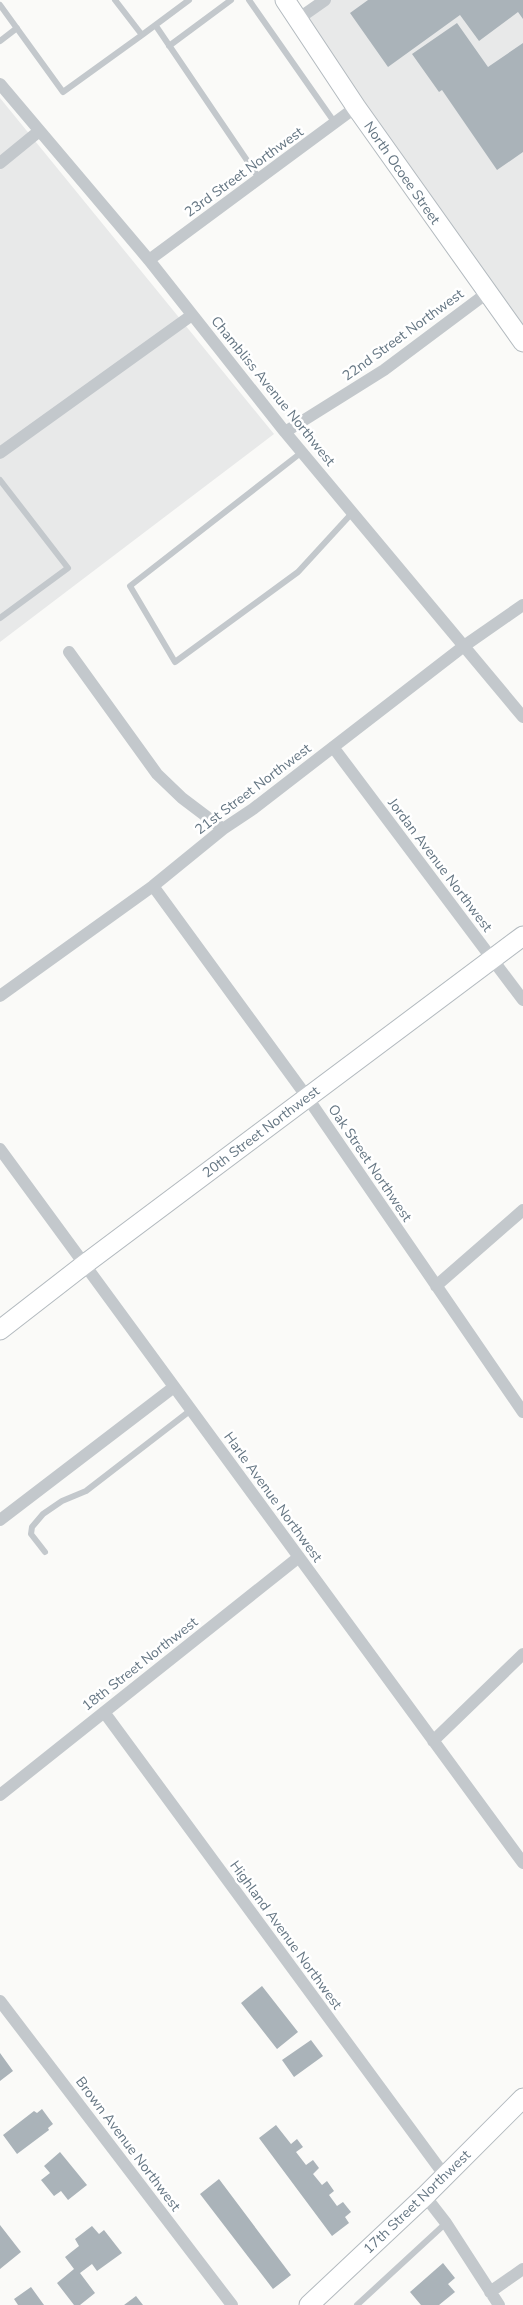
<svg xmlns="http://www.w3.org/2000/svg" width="523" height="2305" font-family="'Nunito Sans',sans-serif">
<rect width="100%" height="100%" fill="#fafaf8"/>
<path fill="#e8e9e9" d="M325 0H523V342L298 19Z
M0 98 274 434 0 642Z"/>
<path fill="#aab3b9" d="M368 0H523V19L518 12 479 41 460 15 388 67 350 13Z
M457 23 488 67 523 43V152L497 170 442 90 439 92 412 54Z
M262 1986 298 2032 277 2049 241 2003Z
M311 2040 323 2056 294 2077 282 2060Z
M0 2053 13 2071 0 2081Z
M42 2109 53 2124 48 2128 49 2130 17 2154 3 2135 34 2111 37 2113Z
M276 2125 291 2144 297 2139 303 2147 296 2152 306 2165 313 2160 319 2168 313 2174 322 2185 327 2181 334 2191 329 2195 337 2206 343 2202 351 2212 345 2217 349 2223 332 2236 259 2138Z
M60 2152 87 2185 68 2200 61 2191 54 2196 41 2180 50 2173 44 2166Z
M219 2179 291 2275 273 2289 200 2194Z
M0 2225 21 2252 0 2269Z
M92 2226 99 2234 104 2230 122 2253 97 2271 92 2264 80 2273 95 2293 80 2305H74L57 2283 74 2269 65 2257 79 2246 75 2239Z
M443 2263 455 2278 448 2284 455 2292 439 2305H421L410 2292Z
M31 2287 44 2305H18L14 2299Z
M136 2296 143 2305H124Z"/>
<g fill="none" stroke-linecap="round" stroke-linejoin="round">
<g stroke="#b3babf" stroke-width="21">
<path id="secondary" d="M285 0 356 107 523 342
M0 1330 85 1264 523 936
M309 2305 425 2196 523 2098"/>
</g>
<path stroke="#c3c8cc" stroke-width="6" d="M249 0 335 123
M0 5 63 92 142 35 115 0
M156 26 259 178
M142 35 189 0
M0 41 17 28
M169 46 231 0
M302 452 130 586 175 662 298 572 353 512
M0 480 68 568 0 618
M45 1552 31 1534 32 1527 43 1514 62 1501 86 1491 191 1410
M357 2305 446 2223"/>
<path stroke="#c3c8cc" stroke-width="12" d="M298 19 325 0
M0 84 149 260 285 432 523 717
M0 163 38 132
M149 260 356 107
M285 432 384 370 487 293
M0 453 192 315
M69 652 157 774 182 798 223 829
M333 747 523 1000
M153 886 307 1097 523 1412
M0 996 153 886 223 829 253 809 464 646 523 605
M0 1149 523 1863
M436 1286 523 1210
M0 1520 174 1387
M104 1712 445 2176
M433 1741 523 1654
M0 1795 299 1557
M0 2001 232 2305
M425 2196 446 2223 499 2305
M490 2292 523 2269"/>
<use href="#secondary" stroke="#fff" stroke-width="19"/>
</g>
<g text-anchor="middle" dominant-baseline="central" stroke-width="5" stroke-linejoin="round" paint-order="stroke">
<g font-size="14" fill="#657683" stroke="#fff">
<text transform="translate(244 172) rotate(-36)">23rd Street Northwest</text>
<text transform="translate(402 173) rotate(55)">North Ocoee Street</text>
<text transform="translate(403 335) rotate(-36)">22nd Street Northwest</text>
<text transform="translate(273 391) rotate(51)">Chambliss Avenue Northwest</text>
<text transform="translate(253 789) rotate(-37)">21st Street Northwest</text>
<text transform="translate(440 865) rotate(53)">Jordan Avenue Northwest</text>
<text transform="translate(261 1132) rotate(-37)">20th Street Northwest</text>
<text transform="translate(370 1163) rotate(56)">Oak Street Northwest</text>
<text transform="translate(273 1497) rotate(54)">Harle Avenue Northwest</text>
<text transform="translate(140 1664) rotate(-38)">18th Street Northwest</text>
<text transform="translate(286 1935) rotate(54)">Highland Avenue Northwest</text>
<text transform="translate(128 2144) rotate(53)">Brown Avenue Northwest</text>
<text transform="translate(417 2202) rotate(-44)">17th Street Northwest</text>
</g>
</g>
</svg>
